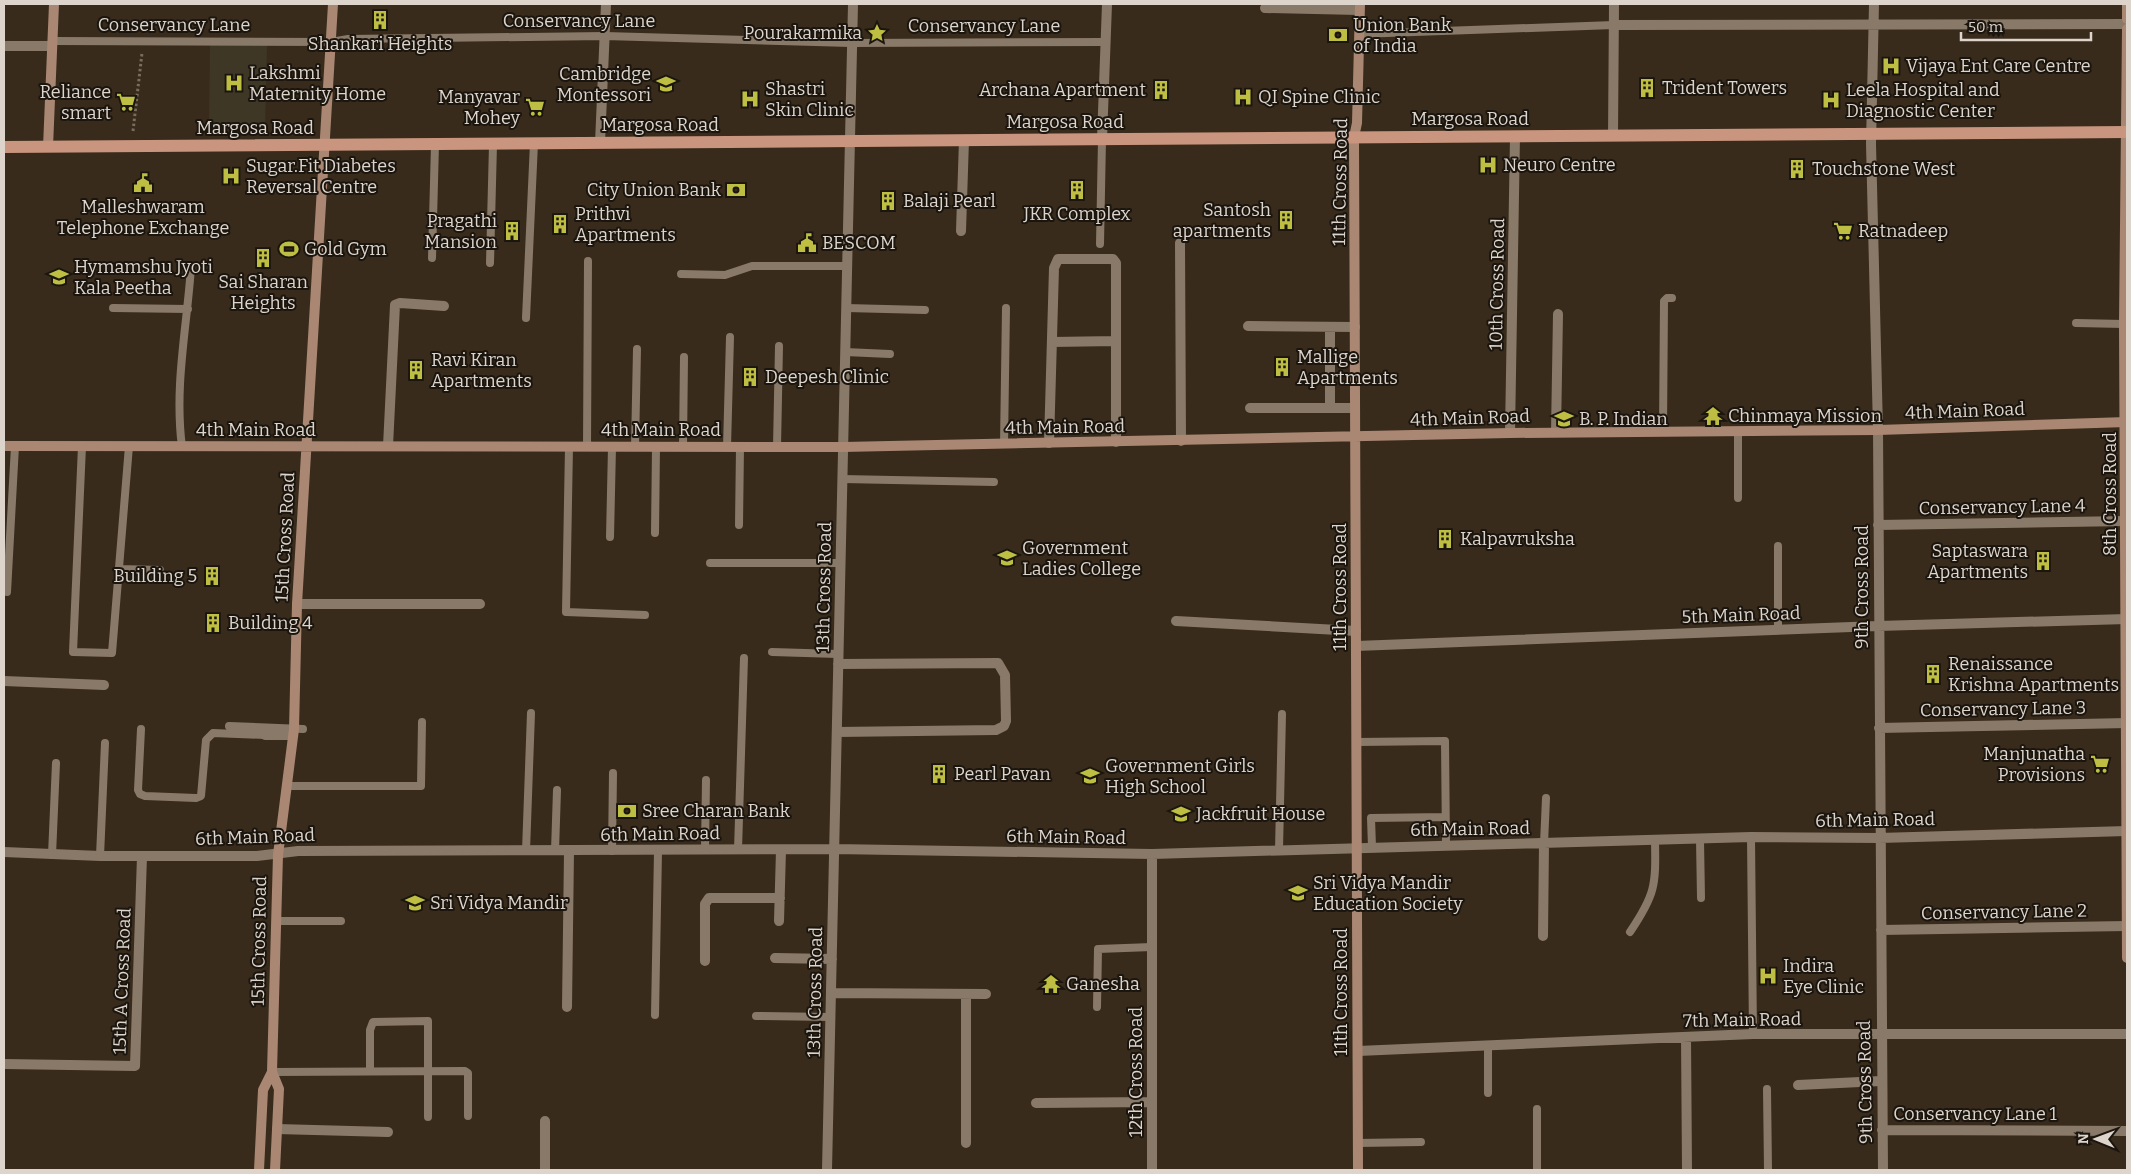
<svg xmlns="http://www.w3.org/2000/svg" width="2131" height="1174" font-family="Bitter,serif">
<rect width="100%" height="100%" fill="#382b1b"/>
<path fill="#3f3726" d="M210 44H267L265 129 209 128Z"/>
<g fill="none" stroke-linecap="round" stroke-linejoin="round">
<path stroke="#786d5f" stroke-width="3" stroke-dasharray="2.5 2.5" stroke-linecap="butt" d="M1121 119 1122 111
M133 131 142 53"/>
<path stroke="#897968" stroke-width="8" d="M1359 34 1614 25
M52 41 331 42 348 39 605 36 851 43 1106 42
M1100 244 1102 139
M432 258 435 144
M490 263 493 144
M681 274 725 275 752 266H847
M113 308 188 309
M846 308 925 310
M526 318 534 143
M2076 323 2124 324
M845 352 890 354
M1663 431 1664 301 1667 298H1672
M1004 444 1006 308
M82 446 73 652 112 653 129 446
M182 447C174 386 187 327 191 267
M569 447 566 612 645 615
M587 447 588 261
M635 447 637 349
M683 447 684 357
M727 447 730 337
M777 447 779 346
M842 479 994 482
M1738 498V431
M739 525 740 447
M655 533 656 447
M610 537 612 447
M1778 546V630
M710 563H840
M119 569 160 570
M7 592 15 446
M772 652 838 654
M229 726 303 729
M141 729 138 790 140 794 145 796 196 798 201 796 206 740 213 733 265 735
M1357 742 1445 741 1446 846
M288 786H421L422 722
M1751 837 1753 1034
M1700 840 1701 898
M1544 844 1546 798
M1372 847 1371 818 1445 817
M705 850 706 780
M738 850 744 658
M1279 850 1282 714
M526 851 531 713
M555 851 557 790
M612 851 613 773
M52 855 56 763
M100 856 105 743
M276 921H341
M1630 932C1655 895 1656 886 1655 841
M1097 1007 1098 949 1152 947
M655 1015 658 851
M756 1016 831 1017
M1488 1045V1093
M370 1071V1030L373 1022 428 1021V1117
M272 1072 465 1071 468 1073V1116
M1767 1089 1768 1170
M1358 1143 1421 1142
M1537 1170V1109"/>
<path stroke="#897968" stroke-width="10" d="M1874 4 1871 144 1878 430 1883 1170
M1265 8 1359 10
M1614 25 2127 24
M4 46H52
M1613 136 1614 4
M1102 139 1107 4
M600 143 606 4
M961 231 964 140
M1180 243 1181 441
M1248 326 1355 327
M1052 342 1116 341
M1250 408H1355
M1330 408V327
M1556 432 1558 314
M1510 433 1515 136
M1049 443 1054 268 1058 259H1113L1116 263V442
M388 446 395 305 400 303 444 306
M1878 525 2127 521
M297 604H480
M1176 621 1356 631
M1356 646 1878 626 2127 619
M4 681 104 685
M1879 728 2127 723
M837 732 996 730 1004 726 1006 721 1005 675 998 663 838 664
M265 735H293
M4 852 100 856H257L298 851 834 849 1152 854 1751 837 1879 838 2127 831
M1152 854V1170
M779 921 781 850
M1881 930 2127 926
M1543 936 1544 844
M775 958 832 959
M705 961V904L709 898H780
M831 993 986 994
M966 994V1143
M567 1007 569 851
M1686 1037 1687 1170
M1358 1051 1753 1034H2127
M4 1064 135 1066 142 856
M1798 1085 1881 1081
M1036 1103 1152 1102
M545 1121V1170
M277 1129 388 1132
M1882 1130 2127 1131
M827 1170 853 4"/>
<path stroke="#a98773" stroke-width="10" d="M2127 4V19
M2127 29 2124 324 2127 958
M48 147 54 4
M4 446 843 447 1510 433 1878 430 2127 422
M259 1170 263 1090 272 1072
M275 1170 279 1089 272 1072 278 855 294 729 297 604 333 4
M1358 1170 1354 137 1357 123 1360 4"/>
<path stroke="#ca957e" stroke-width="12" d="M4 147 2127 132"/>
</g>
<defs>
<g id="building-bare" transform="scale(1.5)"><path d="M-4-6H4V6H1V3H-1V6H-4ZM-2.5-4.3h1.7v1.8h-1.7ZM.8-4.3h1.7v1.8H.8ZM-2.5-1h1.7V.8h-1.7ZM.8-1h1.7V.8H.8Z" fill="#bebf42" stroke="#1a150e" stroke-width="2.5" paint-order="stroke"/></g>
<g id="sight-bare" transform="scale(1.5)"><path d="M0-6L1.8-2.2L6-1.7L2.9 1.2L3.7 5.4L0 3.3L-3.7 5.4L-2.9 1.2L-6-1.7L-1.8-2.2Z" fill="#bebf42" stroke="#1a150e" stroke-width="2.5" paint-order="stroke"/></g>
<g id="bank-bare" transform="scale(1.5)"><path d="M-6-4H6V4H-6ZM0-2.3a2.3 2.3 0 1 0 0 4.6a2.3 2.3 0 1 0 0-4.6Z" fill="#bebf42" stroke="#1a150e" stroke-width="2.5" paint-order="stroke"/></g>
<g id="hospital-bare" transform="scale(1.5)"><path d="M-5-5h3v3.5h4V-5h3V5h-3V1.5h-4V5h-3Z" fill="#bebf42" stroke="#1a150e" stroke-width="2.5" paint-order="stroke"/></g>
<g id="school-bare" transform="scale(1.5)"><path d="M0-5L7-2L0 1L-7-2ZM-4 1L0 2.5L4 1V4Q0 6-4 4Z" fill="#bebf42" stroke="#1a150e" stroke-width="2.5" paint-order="stroke"/></g>
<g id="supermarket-bare" transform="scale(1.5)"><path d="M-6-5.5h2.5l.6 2H6L4.5 2H-2.5L-4.4-4H-6ZM-1.5 3.2a1.3 1.3 0 1 0 .1 0ZM3 3.2a1.3 1.3 0 1 0 .1 0Z" fill="#bebf42" stroke="#1a150e" stroke-width="2.5" paint-order="stroke"/></g>
<g id="civic-bare" transform="scale(1.5)"><path d="M-.6-6.5H3V-4.5H.6V-3L4-1V1h2V6H-6V1h2V-1L-.6-3ZM-1.2 2.5V6h2.4V2.5Z" fill="#bebf42" stroke="#1a150e" stroke-width="2.5" paint-order="stroke"/></g>
<g id="stadium-bare" transform="scale(1.5)"><path d="M0-5a6.5 5 0 1 0 0 10a6.5 5 0 1 0 0-10ZM-3.5-1.8h7v3.6h-7Z" fill="#bebf42" stroke="#1a150e" stroke-width="2.5" paint-order="stroke"/></g>
<g id="temple-bare" transform="scale(1.5)"><path d="M0-6L5-2H3V0L6.5 2.5H4V6H1.5V3h-3V6H-4V2.5H-6.5L-3 0V-2H-5Z" fill="#bebf42" stroke="#1a150e" stroke-width="2.5" paint-order="stroke"/></g>
<g id="university-bare" transform="scale(1.5)"><path d="M0-5L7-2L0 1L-7-2ZM-4 1L0 2.5L4 1V4Q0 6-4 4Z" fill="#bebf42" stroke="#1a150e" stroke-width="2.5" paint-order="stroke"/></g>
</defs>
<g fill-rule="evenodd">
<use href="#building-bare" x="380" y="20"/>
<use href="#sight-bare" x="877" y="33"/>
<use href="#bank-bare" x="1338" y="35"/>
<use href="#hospital-bare" x="1891" y="66"/>
<use href="#hospital-bare" x="234" y="83"/>
<use href="#school-bare" x="666" y="84"/>
<use href="#building-bare" x="1647" y="88"/>
<use href="#building-bare" x="1161" y="90"/>
<use href="#hospital-bare" x="1243" y="97"/>
<use href="#hospital-bare" x="750" y="99"/>
<use href="#hospital-bare" x="1831" y="100"/>
<use href="#supermarket-bare" x="126" y="102"/>
<use href="#supermarket-bare" x="535" y="107"/>
<use href="#hospital-bare" x="1488" y="165"/>
<use href="#building-bare" x="1797" y="169"/>
<use href="#hospital-bare" x="231" y="176"/>
<use href="#civic-bare" x="143" y="183"/>
<use href="#bank-bare" x="736" y="190"/>
<use href="#building-bare" x="1077" y="190"/>
<use href="#building-bare" x="888" y="201"/>
<use href="#building-bare" x="1286" y="220"/>
<use href="#building-bare" x="560" y="224"/>
<use href="#building-bare" x="512" y="231"/>
<use href="#supermarket-bare" x="1843" y="231"/>
<use href="#civic-bare" x="807" y="243"/>
<use href="#stadium-bare" x="289" y="249"/>
<use href="#building-bare" x="263" y="258"/>
<use href="#school-bare" x="59" y="277"/>
<use href="#building-bare" x="1282" y="367"/>
<use href="#building-bare" x="416" y="370"/>
<use href="#building-bare" x="750" y="377"/>
<use href="#temple-bare" x="1713" y="416"/>
<use href="#school-bare" x="1564" y="419"/>
<use href="#building-bare" x="1445" y="539"/>
<use href="#university-bare" x="1007" y="558"/>
<use href="#building-bare" x="2043" y="561"/>
<use href="#building-bare" x="212" y="576"/>
<use href="#building-bare" x="213" y="623"/>
<use href="#building-bare" x="1933" y="674"/>
<use href="#supermarket-bare" x="2100" y="764"/>
<use href="#building-bare" x="939" y="774"/>
<use href="#school-bare" x="1090" y="776"/>
<use href="#bank-bare" x="627" y="811"/>
<use href="#school-bare" x="1181" y="814"/>
<use href="#school-bare" x="1298" y="893"/>
<use href="#school-bare" x="415" y="903"/>
<use href="#hospital-bare" x="1768" y="976"/>
<use href="#temple-bare" x="1051" y="984"/>
</g>
<g text-anchor="middle" dominant-baseline="central" stroke-width="4" stroke-linejoin="round" paint-order="stroke">
<g font-size="18" fill="#ddd4cb" stroke="#1a150e">
<text x="579" y="21">Conservancy Lane</text>
<text x="174" y="25">Conservancy Lane</text>
<text x="984" y="26">Conservancy Lane</text>
<text x="1470" y="119">Margosa Road</text>
<text x="1065" y="122">Margosa Road</text>
<text x="660" y="125">Margosa Road</text>
<text x="255" y="128">Margosa Road</text>
<text transform="translate(1340 182) rotate(-89)">11th Cross Road</text>
<text transform="translate(1497 284) rotate(-89)">10th Cross Road</text>
<text transform="translate(1965 411) rotate(-2)">4th Main Road</text>
<text transform="translate(1470 418) rotate(-2)">4th Main Road</text>
<text transform="translate(1065 427) rotate(-1)">4th Main Road</text>
<text x="256" y="430">4th Main Road</text>
<text x="661" y="430">4th Main Road</text>
<text transform="translate(2110 494) rotate(-90)">8th Cross Road</text>
<text transform="translate(2002 507) rotate(-1)">Conservancy Lane 4</text>
<text transform="translate(285 537) rotate(-87)">15th Cross Road</text>
<text transform="translate(824 587) rotate(-89)">13th Cross Road</text>
<text transform="translate(1340 587) rotate(-90)">11th Cross Road</text>
<text transform="translate(1862 587) rotate(-90)">9th Cross Road</text>
<text transform="translate(1741 615) rotate(-2)">5th Main Road</text>
<text transform="translate(2003 709) rotate(-1)">Conservancy Lane 3</text>
<text transform="translate(1875 820) rotate(-1)">6th Main Road</text>
<text transform="translate(1470 829) rotate(-1)">6th Main Road</text>
<text transform="translate(660 834) rotate(-1)">6th Main Road</text>
<text transform="translate(255 837) rotate(-2)">6th Main Road</text>
<text transform="translate(1066 837) rotate(1)">6th Main Road</text>
<text transform="translate(2004 912) rotate(-1)">Conservancy Lane 2</text>
<text transform="translate(259 941) rotate(-89)">15th Cross Road</text>
<text transform="translate(122 981) rotate(-88)">15th A Cross Road</text>
<text transform="translate(815 992) rotate(-89)">13th Cross Road</text>
<text transform="translate(1341 992) rotate(-90)">11th Cross Road</text>
<text transform="translate(1742 1020) rotate(-1)">7th Main Road</text>
<text transform="translate(1136 1072) rotate(-90)">12th Cross Road</text>
<text transform="translate(1865 1082) rotate(-91)">9th Cross Road</text>
<text x="1975" y="1114">Conservancy Lane 1</text>
</g>
<g font-size="18" fill="#ddd4cb" stroke="#1a150e" text-anchor="start">
<text x="1353" y="25">Union Bank<tspan x="1353" dy="21">of India</tspan></text>
<text x="862" y="33" text-anchor="end">Pourakarmika</text>
<text x="380" y="44" text-anchor="middle">Shankari Heights</text>
<text x="1906" y="66">Vijaya Ent Care Centre</text>
<text x="249" y="73">Lakshmi<tspan x="249" dy="21">Maternity Home</tspan></text>
<text x="651" y="74" text-anchor="end">Cambridge<tspan x="651" dy="21">Montessori</tspan></text>
<text x="1662" y="88">Trident Towers</text>
<text x="765" y="89">Shastri<tspan x="765" dy="21">Skin Clinic</tspan></text>
<text x="1146" y="90" text-anchor="end">Archana Apartment</text>
<text x="1846" y="90">Leela Hospital and<tspan x="1846" dy="21">Diagnostic Center</tspan></text>
<text x="111" y="92" text-anchor="end">Reliance<tspan x="111" dy="21">smart</tspan></text>
<text x="520" y="97" text-anchor="end">Manyavar<tspan x="520" dy="21">Mohey</tspan></text>
<text x="1258" y="97">QI Spine Clinic</text>
<text x="1503" y="165">Neuro Centre</text>
<text x="246" y="166">Sugar.Fit Diabetes<tspan x="246" dy="21">Reversal Centre</tspan></text>
<text x="1812" y="169">Touchstone West</text>
<text x="721" y="190" text-anchor="end">City Union Bank</text>
<text x="903" y="201">Balaji Pearl</text>
<text x="143" y="207" text-anchor="middle">Malleshwaram<tspan x="143" dy="21">Telephone Exchange</tspan></text>
<text x="1271" y="210" text-anchor="end">Santosh<tspan x="1271" dy="21">apartments</tspan></text>
<text x="575" y="214">Prithvi<tspan x="575" dy="21">Apartments</tspan></text>
<text x="1077" y="214" text-anchor="middle">JKR Complex</text>
<text x="497" y="221" text-anchor="end">Pragathi<tspan x="497" dy="21">Mansion</tspan></text>
<text x="1858" y="231">Ratnadeep</text>
<text x="822" y="243">BESCOM</text>
<text x="304" y="249">Gold Gym</text>
<text x="74" y="267">Hymamshu Jyoti<tspan x="74" dy="21">Kala Peetha</tspan></text>
<text x="263" y="282" text-anchor="middle">Sai Sharan<tspan x="263" dy="21">Heights</tspan></text>
<text x="1297" y="357">Mallige<tspan x="1297" dy="21">Apartments</tspan></text>
<text x="431" y="360">Ravi Kiran<tspan x="431" dy="21">Apartments</tspan></text>
<text x="765" y="377">Deepesh Clinic</text>
<text x="1728" y="416">Chinmaya Mission</text>
<text x="1579" y="419">B. P. Indian</text>
<text x="1460" y="539">Kalpavruksha</text>
<text x="1022" y="548">Government<tspan x="1022" dy="21">Ladies College</tspan></text>
<text x="2028" y="551" text-anchor="end">Saptaswara<tspan x="2028" dy="21">Apartments</tspan></text>
<text x="197" y="576" text-anchor="end">Building 5</text>
<text x="228" y="623">Building 4</text>
<text x="1948" y="664">Renaissance<tspan x="1948" dy="21">Krishna Apartments</tspan></text>
<text x="2085" y="754" text-anchor="end">Manjunatha<tspan x="2085" dy="21">Provisions</tspan></text>
<text x="1105" y="766">Government Girls<tspan x="1105" dy="21">High School</tspan></text>
<text x="954" y="774">Pearl Pavan</text>
<text x="642" y="811">Sree Charan Bank</text>
<text x="1196" y="814">Jackfruit House</text>
<text x="1313" y="883">Sri Vidya Mandir<tspan x="1313" dy="21">Education Society</tspan></text>
<text x="430" y="903">Sri Vidya Mandir</text>
<text x="1783" y="966">Indira<tspan x="1783" dy="21">Eye Clinic</tspan></text>
<text x="1066" y="984">Ganesha</text>
</g>
</g>
<rect width="2131" height="1174" fill="none" stroke="#ddd4cb" stroke-width="10"/>
<g transform="translate(2096 1139) rotate(271)" stroke="#1a150e" stroke-width="4" paint-order="stroke">
<path d="M0-4L9 19L0 12L-9 19Z" fill="#ddd4cb"/>
<text y="-8" font-size="14" font-weight="bold" text-anchor="middle" fill="#ddd4cb">N</text>
</g>
<path d="M1961 32v8h130v-8" fill="none" stroke="#ddd4cb" stroke-width="2.5"/>
<text x="1968" y="32" font-size="15" fill="#ddd4cb" stroke="#1a150e" stroke-width="4" paint-order="stroke">50 m</text>
</svg>
